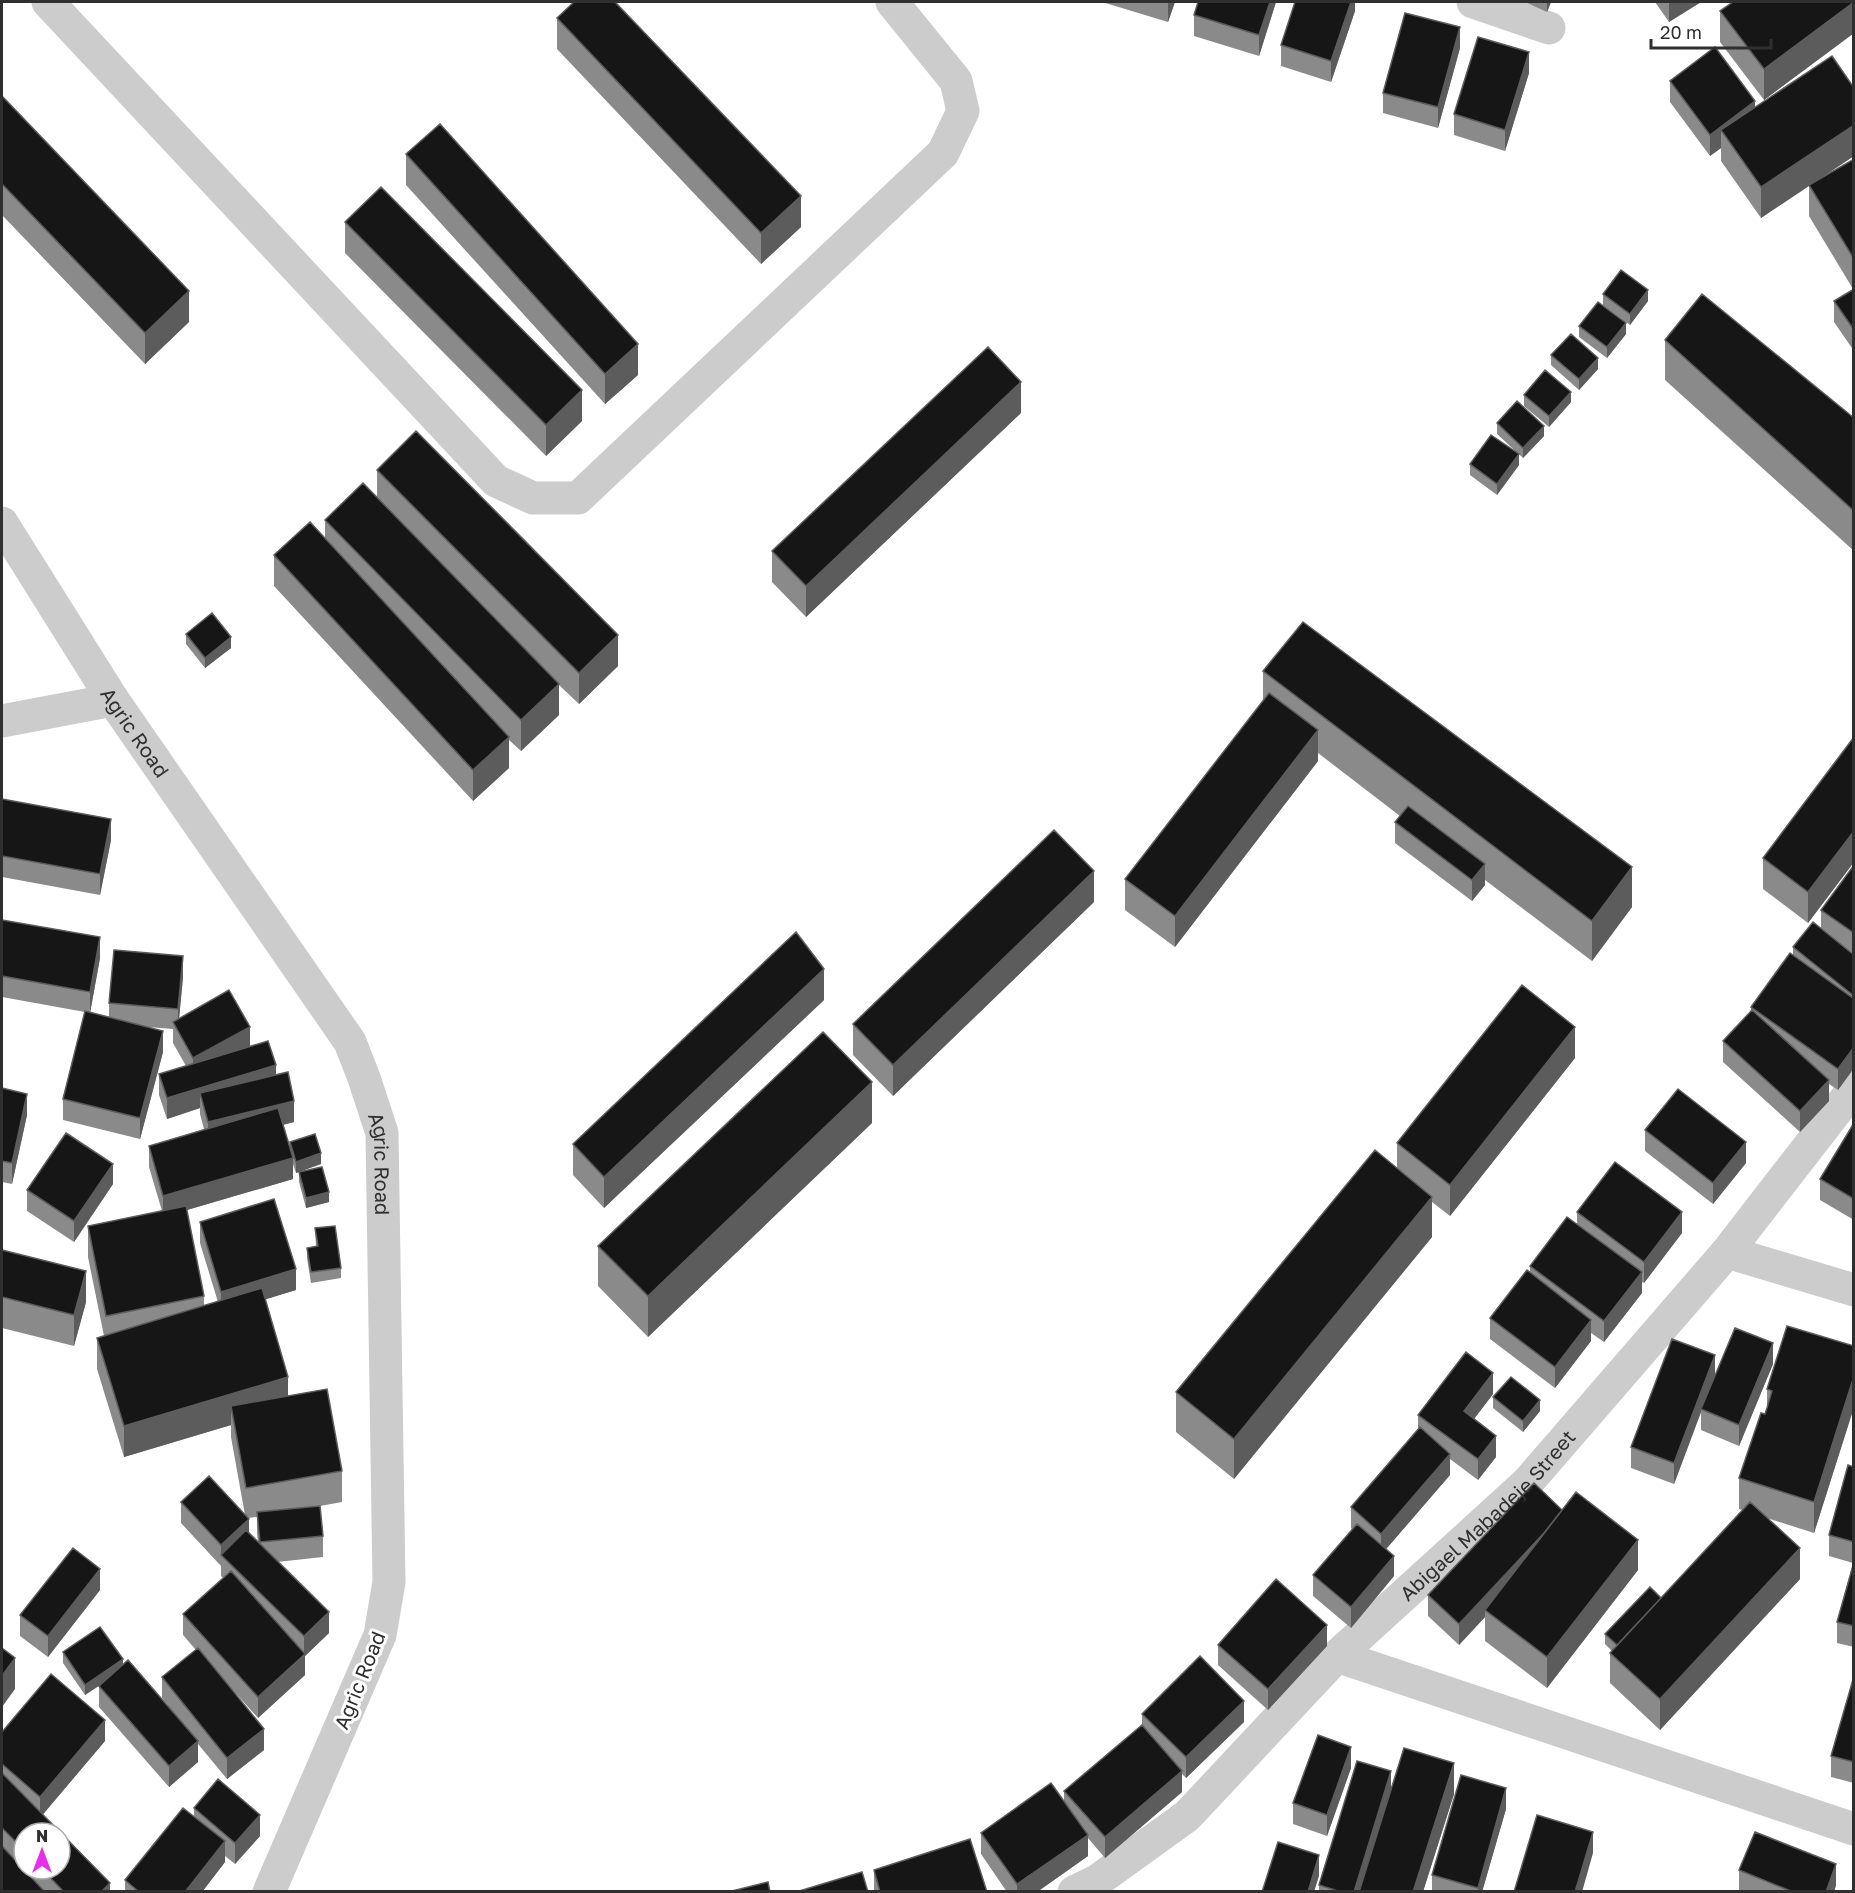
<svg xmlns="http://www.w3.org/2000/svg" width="1855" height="1893" font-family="'Golos Text',sans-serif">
<rect width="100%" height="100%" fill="#fff"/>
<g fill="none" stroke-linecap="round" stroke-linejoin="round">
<g stroke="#ccc" stroke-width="33">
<path d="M48 2 496 481 533 498H578L943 153 963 111 956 81 892 2"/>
<path d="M1473 2 1549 28"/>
<path id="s1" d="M2 523 113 700 350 1042 364 1078 382 1133 389 1582 380 1635 269 1892"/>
<path d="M2 721 113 700"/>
<path d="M1727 1252 1854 1290"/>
<path d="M1337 1656 1854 1829"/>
<path id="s2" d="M1074 1892 1097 1881 1187 1816 1337 1656 1527 1483 1727 1252 1854 1088"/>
</g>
</g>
<path fill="#8a8a8a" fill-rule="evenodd" d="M1102 2H1175L1168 22Z
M1198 2H1276L1259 56 1194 36V15Z
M1355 2V11L1331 82 1281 66V45Z
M1525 2H1551L1547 12Z
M1655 2H1701L1669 22Z
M1854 2V33L1764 100 1720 42V11Z
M557 18 801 227 761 264 557 49Z
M1460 48 1438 128 1383 113V93Z
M1529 73 1505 151 1454 135V114Z
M1670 81 1755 107 1854 88V156L1815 181 1854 159V351L1834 322V301L1853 289 1809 216V185L1761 218 1721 161V148L1710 156 1670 102Z
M2 96 189 322 145 364 2 215Z
M406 154 638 375 605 404 406 185Z
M345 222 582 421 546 456 345 253Z
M1603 294 1648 301 1630 325 1603 305Z
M1579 326 1626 334 1607 358 1579 337Z
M1665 340 1854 418V551L1665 380Z
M1551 355 1598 369 1579 390 1551 365Z
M1524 395 1571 402 1549 427 1524 406Z
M1021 413 806 617 772 582V551Z
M1497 423 1544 436 1523 458 1497 434Z
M1470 464 1519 465 1497 495 1470 475Z
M377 470 618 666 579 704 559 685V715L521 751 509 740V768L473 801 274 586V555L325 538V520L377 496Z
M186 634 231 648 205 668 186 644Z
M1263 671 1632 907 1592 961 1485 880V885L1472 901 1395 843V822L1400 816 1318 753V761L1175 947 1125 910V879L1263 701Z
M1854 737V862L1808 923 1763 889V858Z
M2 800 111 840 100 895 2 877Z
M1854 865V954L1845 948 1854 955V1068L1838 1090 1829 1084V1101L1800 1132 1723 1062V1041L1751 1011V1007L1793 955V947L1821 928V910Z
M1094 902 893 1096 853 1055V1024Z
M2 920 100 958 90 1013 109 1017V1003L183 977 179 1018 250 1046 276 1075 294 1122 283 1125 290 1147V1142L321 1164 296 1173 293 1164V1179L187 1210 204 1296V1305L218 1302 200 1243V1222L296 1290 265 1299 288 1396 342 1471V1502L320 1506 323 1536V1557L277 1562 329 1633 305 1656V1675L258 1718 231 1688 264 1750 227 1779 198 1744V1762L169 1787 99 1707V1686L85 1695 63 1663V1652L123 1665 170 1708 162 1698V1677L196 1650 183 1635V1614L223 1578 221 1576V1566L181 1523V1502L245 1515 231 1437V1425L124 1457 97 1369V1338L104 1336 88 1257V1226L162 1211 149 1167V1146L204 1129 200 1114V1108L167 1119 159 1095V1074L186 1066 173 1043V1029L148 1027 163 1052 140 1139 63 1120V1099L85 1012 2 997ZM257 1517V1533L258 1542 249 1533 248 1518Z
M824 1000 604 1208 573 1175V1144Z
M1575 1058 1450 1216 1432 1202V1237L1234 1479 1176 1432V1392L1397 1168V1143Z
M2 1088 27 1115 12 1184 2 1182Z
M872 1123 648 1337 598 1286V1246Z
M1854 1123V1220L1820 1200V1179Z
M1645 1130 1746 1163 1713 1204 1645 1151Z
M299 1172 329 1202 306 1208 299 1182Z
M113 1184 74 1242 27 1211V1190Z
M1577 1212 1682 1233 1644 1283 1642 1282V1293L1604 1342 1591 1333V1341L1555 1388 1490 1339V1318L1530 1273V1266L1577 1224Z
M315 1228 341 1268V1278L311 1283 307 1258V1248L316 1246Z
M2 1250 86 1302 74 1346 2 1328Z
M1854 1346V1407L1814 1533 1767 1518 1800 1579 1660 1730 1610 1683V1653L1612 1651 1605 1644V1634L1661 1598 1742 1510 1739 1509V1478L1767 1408V1389Z
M1773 1364 1739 1446 1701 1430V1412L1674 1484 1631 1468V1447L1715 1375Z
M1493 1394 1474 1419 1496 1457 1478 1480 1450 1459V1475L1386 1549 1394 1576 1351 1628 1313 1596V1575L1352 1529 1351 1528V1507L1418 1429V1415Z
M1493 1397 1540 1411 1523 1432 1493 1408Z
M1854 1457V1647L1837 1643V1622L1853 1563 1829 1556V1535L1853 1466Z
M1562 1510 1638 1570 1547 1688 1485 1641V1617L1459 1645 1428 1616V1595Z
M100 1590 48 1657 20 1636V1615Z
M1218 1645 1327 1646 1268 1710 1218 1665Z
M1854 1676V1783L1831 1777V1756Z
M1142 1714 1244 1722 1186 1778 1182 1774V1792L1105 1858 1088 1838V1856L1037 1892H1007L981 1854V1833L1064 1802V1791L1142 1725Z
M2 1732 105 1741 42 1815 110 1892H2ZM24 1833 60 1869H24Z
M1351 1768 1327 1836 1293 1824V1803Z
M1391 1788 1454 1794 1423 1891 1426 1892H1319V1885Z
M194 1808 260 1836 235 1864 225 1856V1862L202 1892H125V1880L194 1816Z
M1506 1809 1482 1892H1432V1875Z
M874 1870 987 1892H874Z
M1739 1870 1836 1885 1834 1892H1741L1739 1891Z"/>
<path fill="#5c5c5c" d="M1168 2H1175L1168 22Z
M1270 2H1276L1259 56V35Z
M1351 2H1355V11L1331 82V61Z
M1547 2H1551L1547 12Z
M1669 2H1701L1669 22Z
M1854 2V33L1764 100V69Z
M1460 27V48L1438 128V107Z
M1529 52V73L1505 151V130Z
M1755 101V122L1721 130V148L1710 156V135Z
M1854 125V156L1761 218V187Z
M801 196V227L761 264V233Z
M1648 290V301L1630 325V314Z
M189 291V322L145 364V333Z
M1626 323V334L1607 358V347Z
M638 344V375L605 404V374Z
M1598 358V369L1579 390V379Z
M1021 382V413L806 617V586Z
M582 390V421L546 456V425Z
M1571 392V402L1549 427V416Z
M1544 426V436L1523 458V448Z
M1519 454V465L1497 495V484Z
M618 635V666L579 704V673Z
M231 637V648L205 668V658Z
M559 684V715L521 751V720Z
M1318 730V761L1175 947V916Z
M509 737V768L473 801V770Z
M111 819V840L100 895V874Z
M1854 831V862L1808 923V892Z
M1485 864V885L1472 901V880Z
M1632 867V907L1592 961V921Z
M1094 871V902L893 1096V1065Z
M100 937V958L90 1013V992Z
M183 956V977L178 1030V1009Z
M824 969V1000L604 1208V1177Z
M250 1027V1048L193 1079V1058Z
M1575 1027V1058L1450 1216V1185Z
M163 1031V1052L140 1139V1118Z
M1854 1047V1068L1838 1090V1069Z
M276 1065V1085L200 1093V1108L167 1119V1098Z
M1829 1080V1101L1800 1132V1111Z
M872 1082V1123L648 1337V1296Z
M27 1094V1115L12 1184V1163Z
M294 1101V1122L208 1143V1122Z
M1746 1142V1163L1713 1204V1183Z
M321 1153V1164L296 1173V1162Z
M293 1158V1179L163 1217V1196Z
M113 1164V1184L74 1242V1221Z
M329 1192V1202L306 1208V1198Z
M1432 1197V1237L1234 1479V1439Z
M1682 1212V1233L1644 1283V1262Z
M296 1269V1290L221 1313V1292Z
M86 1271V1302L74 1346V1315Z
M1642 1272V1293L1604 1342V1321Z
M1591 1320V1341L1555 1388V1367Z
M1773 1343V1364L1739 1446V1425Z
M1715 1355V1376L1701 1409V1412L1674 1484V1463Z
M1493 1373V1394L1464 1432V1411Z
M1854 1376V1407L1814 1533V1502Z
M288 1377V1408L231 1406V1425L124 1457V1426Z
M1540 1400V1411L1523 1432V1421Z
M1496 1436V1457L1478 1480V1459Z
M1450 1454V1475L1381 1555V1534Z
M1565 1512 1485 1610V1617L1459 1645V1624Z
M249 1519V1540L221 1555V1545Z
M1638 1540V1570L1547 1688V1657Z
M1800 1548V1579L1660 1730V1699Z
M1394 1556V1576L1351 1628V1607Z
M100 1569V1590L48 1657V1636Z
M329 1612V1633L305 1656V1675L258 1718V1697L304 1656V1636Z
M1327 1625V1646L1268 1710V1689Z
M15 1658V1689L2 1707V1676Z
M123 1659V1669L85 1695V1685Z
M1244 1701V1722L1186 1778V1757Z
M105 1720V1741L40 1818V1797Z
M264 1729V1750L227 1779V1758Z
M198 1741V1762L169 1787V1766Z
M1351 1747V1768L1327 1836V1815Z
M1454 1763V1794L1423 1892H1413Z
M1182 1771V1792L1105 1858V1837Z
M1391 1771V1792L1361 1892H1354Z
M1506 1788V1809L1482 1892H1478V1888Z
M260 1815V1836L235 1864V1843Z
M1593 1832V1853L1582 1892H1575Z
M1088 1835V1856L1037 1892H1017V1884Z
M225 1841V1862L202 1892H185Z
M1319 1855V1876L1314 1892H1308Z
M1836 1864V1885L1834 1892H1826Z
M110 1883V1892H101Z"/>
<path fill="#161616" stroke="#5c5c5c" stroke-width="1.5" d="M574 2H615L801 196 761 233 557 18Z
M1198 2H1270L1259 35 1194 15Z
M1295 2H1351L1331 61 1281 45Z
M1733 2H1854L1764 69 1720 11Z
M1405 13 1460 27 1438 107 1383 93Z
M1478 37 1529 52 1505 130 1454 114Z
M1715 47 1755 101 1710 135 1670 81Z
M1832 56 1854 88V125L1761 187 1721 130Z
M2 96 189 291 145 333 2 184Z
M440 124 638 344 605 374 406 154Z
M1854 159V259L1809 185Z
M381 187 582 390 546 425 345 222Z
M1621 270 1648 290 1630 314 1603 294Z
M1854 289V330L1834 301Z
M1702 294 1854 418V511L1665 340Z
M1598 302 1626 323 1607 347 1579 326Z
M1571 334 1598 358 1579 379 1551 355Z
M988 347 1021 382 806 586 772 551Z
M1545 370 1571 392 1549 416 1524 395Z
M1517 401 1544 426 1523 448 1497 423Z
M416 431 618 635 579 673 377 470Z
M1491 435 1519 454 1497 484 1470 464Z
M363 483 559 684 521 720 325 520Z
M310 522 509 737 473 770 274 555Z
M212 613 231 637 205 658 186 634Z
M1303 622 1632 867 1592 921 1263 671Z
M1269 693 1318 730 1175 916 1125 879Z
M1854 737V831L1808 892 1763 858Z
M2 799 111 819 100 874 2 856Z
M1408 806 1485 864 1472 880 1395 822Z
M1054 830 1094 871 893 1065 853 1024Z
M1854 865V933L1821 910Z
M2 920 100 937 90 992 2 976Z
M1813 922 1854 955V996L1793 947Z
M796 932 824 969 604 1177 573 1144Z
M114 950 183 956 178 1009 109 1003Z
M1790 953 1854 999V1047L1838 1069 1751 1007Z
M1522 985 1575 1027 1450 1185 1397 1143Z
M229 990 250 1027 193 1058 173 1022Z
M1752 1010 1829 1080 1800 1111 1723 1041Z
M85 1011 163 1031 140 1118 63 1099Z
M823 1032 872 1082 648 1296 598 1246Z
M268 1041 276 1065 167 1098 159 1074Z
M288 1072 294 1101 208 1122 200 1093Z
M2 1088 27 1094 12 1163 2 1161Z
M1678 1089 1746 1142 1713 1183 1645 1130Z
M278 1108 293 1158 163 1196 149 1146Z
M1854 1123V1199L1820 1179Z
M66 1133 113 1164 74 1221 27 1190Z
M315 1134 321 1153 296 1162 290 1142Z
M1375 1150 1432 1197 1234 1439 1176 1392Z
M1615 1162 1682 1212 1644 1262 1577 1212Z
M322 1167 329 1192 306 1198 299 1172Z
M274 1199 296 1269 221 1292 200 1222Z
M186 1206 204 1296 106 1316 88 1226Z
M1567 1217 1642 1272 1604 1321 1530 1266Z
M335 1226 341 1268 311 1272 307 1248 318 1246 315 1228Z
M2 1250 86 1271 74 1315 2 1297Z
M1527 1270 1591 1320 1555 1367 1490 1318Z
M262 1288 288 1377 124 1426 97 1338Z
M1787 1326 1854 1346V1376L1814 1502 1739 1478 1761 1413 1765 1414 1767 1408 1772 1391 1767 1389Z
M1735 1328 1773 1343 1739 1425 1701 1409Z
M1672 1339 1715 1355 1674 1463 1631 1447Z
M1466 1352 1493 1373 1464 1411 1496 1436 1478 1459 1418 1415Z
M1511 1377 1540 1400 1523 1421 1493 1397Z
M327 1389 342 1471 246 1488 231 1406Z
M1420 1427 1450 1454 1381 1534 1351 1507Z
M1848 1465 1854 1467V1542L1829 1535Z
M209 1476 249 1519 221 1545 181 1502Z
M1534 1483 1562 1510 1544 1533 1459 1624 1428 1595Z
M1576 1492 1638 1540 1547 1657 1485 1610Z
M1750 1502 1800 1548 1660 1699 1610 1653Z
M320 1506 323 1536 260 1542 257 1512Z
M1357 1524 1394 1556 1351 1607 1313 1575Z
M246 1530 329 1612 304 1636 221 1555Z
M73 1548 100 1569 48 1636 20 1615Z
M1854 1562V1626L1837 1622Z
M231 1571 305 1654 258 1697 183 1614Z
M1276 1579 1327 1625 1268 1689 1218 1645Z
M1650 1587 1661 1598 1617 1645 1605 1634Z
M100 1627 123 1659 85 1685 63 1652Z
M2 1648 15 1658 2 1676Z
M198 1648 264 1729 227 1758 162 1677Z
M1200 1656 1244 1701 1186 1757 1142 1714Z
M128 1660 198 1741 169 1766 99 1686Z
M51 1674 105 1720 40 1797 2 1764V1732Z
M1854 1676V1762L1831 1756Z
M1142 1725 1182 1771 1105 1837 1064 1791Z
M1318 1735 1351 1747 1327 1815 1293 1803Z
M1404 1748 1454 1763 1413 1892H1359Z
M1357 1761 1391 1771 1354 1892H1341L1319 1885Z
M2 1773 110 1883 101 1892H64L42 1869H60V1833H24V1850L2 1828Z
M1461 1775 1506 1788 1478 1888 1432 1875Z
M218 1779 260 1815 235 1843 194 1808Z
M1051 1783 1088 1835 1017 1884 981 1833Z
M183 1808 225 1841 185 1892H139L125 1880Z
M1537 1815 1593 1832 1575 1892H1514Z
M1755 1832 1836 1864 1826 1892H1793L1739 1870Z
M970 1839 987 1892H880L874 1870Z
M1278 1842 1319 1855 1308 1892H1262Z
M2 1846 45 1892H2Z
M862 1872 868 1892H796Z
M768 1882 770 1892H728Z"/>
<g text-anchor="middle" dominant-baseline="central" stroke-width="6" stroke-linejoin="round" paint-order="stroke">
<g font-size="20" fill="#2f2f2f" stroke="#fff">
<text stroke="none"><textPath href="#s1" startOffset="248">Agric Road</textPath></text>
<text stroke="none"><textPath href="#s1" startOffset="752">Agric Road</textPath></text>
<text stroke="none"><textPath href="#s2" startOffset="562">Abigael Mabadeje Street</textPath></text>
<text transform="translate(359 1680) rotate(-68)">Agric Road</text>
</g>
</g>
<rect width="1855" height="1893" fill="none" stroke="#2f2f2f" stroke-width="6"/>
<g transform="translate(42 1851)"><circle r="28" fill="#ffffff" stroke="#acacac" stroke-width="1.5"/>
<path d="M0-4.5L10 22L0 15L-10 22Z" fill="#e72ee9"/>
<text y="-9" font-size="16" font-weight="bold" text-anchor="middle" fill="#2f2f2f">N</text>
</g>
<path d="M1651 39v9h120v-9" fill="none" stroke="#2f2f2f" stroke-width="3"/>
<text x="1660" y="39" font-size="18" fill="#2f2f2f" stroke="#ffffff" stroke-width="4.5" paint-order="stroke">20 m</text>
</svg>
